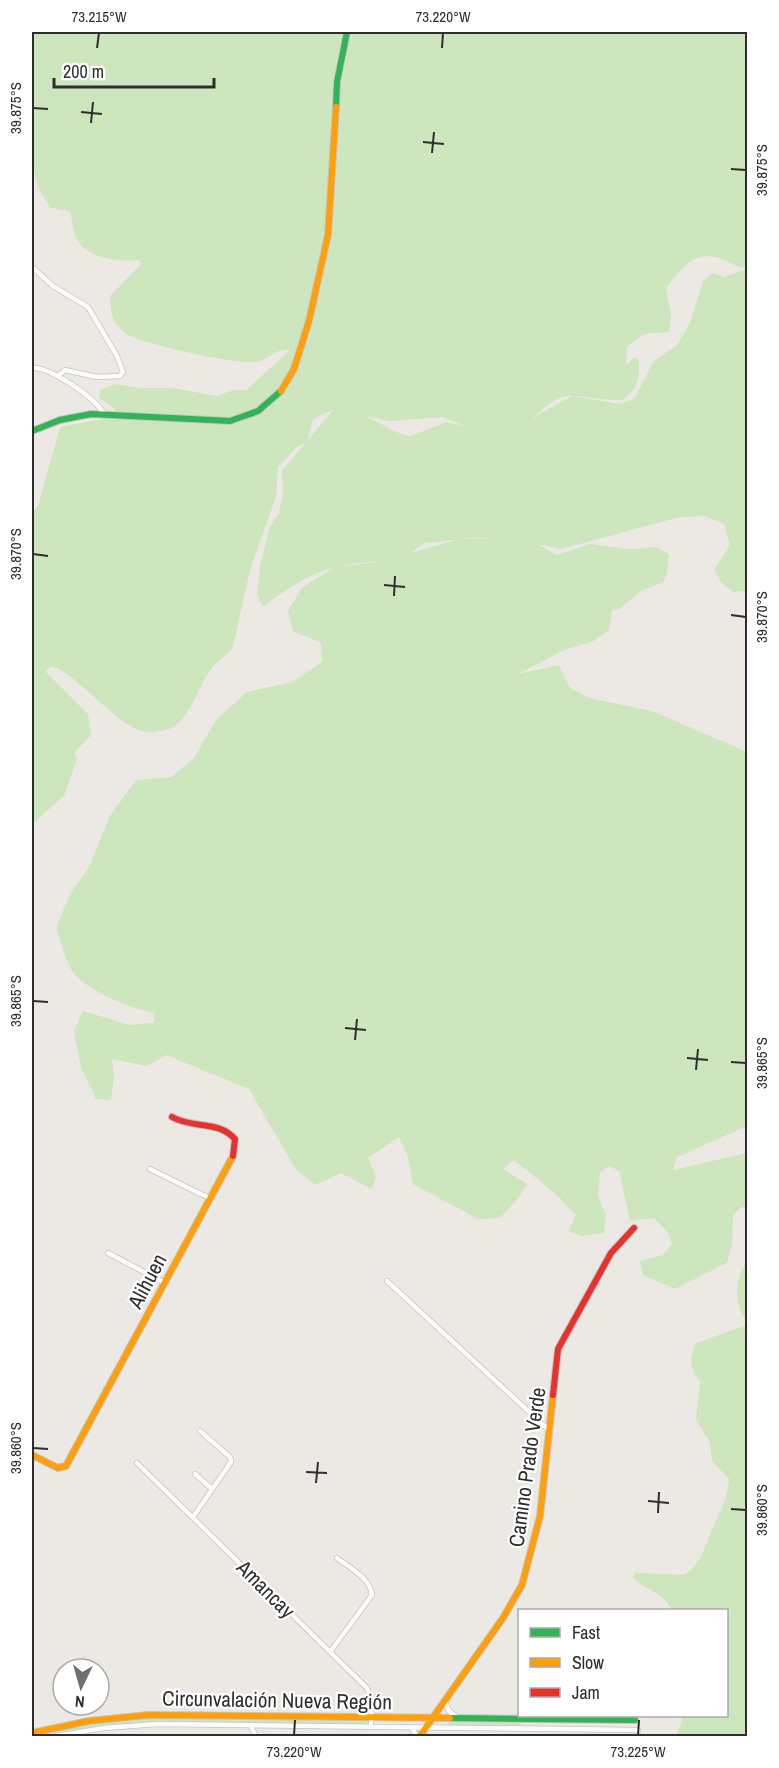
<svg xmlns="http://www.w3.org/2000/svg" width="779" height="1768" font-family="'Archivo Narrow',sans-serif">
<rect width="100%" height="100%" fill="#ece8e4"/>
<path fill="#cee6be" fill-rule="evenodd" d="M32 32H747V266L740 268C704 246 688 256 666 289L671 314 669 332 645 334 627 346 626 365 635 357 639 361C640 379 637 389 622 400 575 401 566 380 530 423L538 415 572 396 620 404 634 399 654 361 677 345 690 323 703 281 713 273 724 277 747 269V591L733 592 721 582 714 570 730 544 724 524 704 516 676 518 561 549 537 544 557 555 590 544 631 549 656 547 669 554 667 574 663 582 641 591 619 609 612 610 609 630 592 642 566 649 518 674 559 665 570 688 589 698 652 711 747 752V1126L677 1157 673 1170 747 1153V1206L740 1208 733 1215 732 1244 727 1263 675 1289 643 1275 640 1261 663 1255 672 1243 666 1230 654 1218 630 1221 619 1171 609 1166 600 1172 598 1196 606 1215 604 1233 581 1236 568 1231 576 1215 558 1196 514 1160 503 1169 527 1184 519 1197 500 1218 478 1219 413 1184 408 1157 399 1137 368 1158 376 1177 372 1189 341 1173 316 1185 296 1170 249 1089 166 1055 147 1066 112 1059 114 1076 111 1100 96 1099 81 1068 74 1031 83 1011 130 1025 154 1023V1013C133 1009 84 990 72 971 65 959 61 941 56 928L70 894 89 867 110 816 136 780 171 777 194 758 216 720 247 692 292 682 322 662 321 643 293 631 288 611 303 587 335 567 380 562C332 562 301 577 263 607L257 594 260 567 270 526 279 513 283 494 282 471 333 410 313 419 307 442 297 447 278 467 276 497 250 570 232 650C223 657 215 663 209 672 197 689 190 718 171 728 166 731 158 731 153 732 122 736 83 676 51 666L45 671 88 714 91 735 74 753 77 759 64 796 32 824V515L39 503 60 427 118 416 114 408 99 398 100 390 116 384 140 388H172L217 396 233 390H246L290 350C278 347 268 360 256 362 239 365 139 344 125 333 112 323 110 310 110 296L141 264 139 260C122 262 92 259 80 244 72 234 73 222 70 211L50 208 38 187 32 162ZM365 416 390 421 443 417 465 426 446 422 411 436 401 434ZM473 538 496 539H459L411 553 424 543Z
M747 1262V1318H744C734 1302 735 1276 747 1262Z
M747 1325V1734L744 1736H676L684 1716H726V1610H671C664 1591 644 1591 633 1577L636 1573 684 1575C704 1562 705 1543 715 1523 722 1508 728 1496 729 1479L712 1461 710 1443 696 1419 700 1382C689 1365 688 1360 697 1343Z
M155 1718 339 1720H369L366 1724 153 1722 101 1726 35 1736 103 1722Z
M449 1722 520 1723 522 1725 448 1726Z"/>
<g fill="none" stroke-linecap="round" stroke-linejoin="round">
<g stroke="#c5c4c5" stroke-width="6">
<path id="street" d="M32 267 53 286 88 307 117 356 123 372 120 376 97 377 65 370 58 376
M32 368C49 366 96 398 104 414
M150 1169 209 1198
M108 1253 165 1283
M387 1281 550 1431
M137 1463 367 1688 372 1700 371 1726
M195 1474 212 1489
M193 1517 231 1462 230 1457 200 1431
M330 1652 372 1595C371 1579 349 1567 337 1558
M445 1702 449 1711 458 1718
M250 1725 256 1736
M412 1727 416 1736
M56 1736 104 1728 158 1724 638 1730"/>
</g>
<g stroke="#c5c4c5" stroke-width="8">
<path id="fast" d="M336 107 337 82 347 32
M32 431 60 420 91 414 230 421 258 411 281 391
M450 1718 635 1720"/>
</g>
<g stroke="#c5c4c5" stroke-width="8">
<path id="slow" d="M281 391 294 369 309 321 328 235 336 107
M32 1455 58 1468 66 1466 233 1156
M32 1733 89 1721 148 1715 450 1718
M420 1736 503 1618 522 1585 540 1516 553 1395"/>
</g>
<g stroke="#c5c4c5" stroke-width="8">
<path id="jam" d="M172 1117C193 1129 218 1120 235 1139L233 1156
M553 1395 558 1349 611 1253 634 1228"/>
</g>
<use href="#street" stroke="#fcfcfb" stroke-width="4.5"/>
<use href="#fast" stroke="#30b455" stroke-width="6"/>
<use href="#slow" stroke="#ff9f0a" stroke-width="6"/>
<use href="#jam" stroke="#e5322d" stroke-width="6"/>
</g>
<path fill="none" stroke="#2e2e2e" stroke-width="2" d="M97 48 99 33M442 48 443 33M33 108 48 109M81 112 102 114M91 123 93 102M423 142 444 144M432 153 434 132M731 169 746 170M33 554 48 556M384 585 405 587M394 596 395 576M731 615 746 617M33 1001 48 1002M345 1028 366 1030M355 1040 357 1019M687 1058 708 1060M731 1062 746 1063M696 1070 698 1049M33 1448 48 1449M306 1472 327 1473M316 1483 318 1462M648 1501 669 1503M731 1509 746 1510M658 1513 659 1492M294 1735 295 1720M638 1735 639 1720"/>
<g text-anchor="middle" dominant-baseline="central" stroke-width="4.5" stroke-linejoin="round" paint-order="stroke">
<g font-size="21" fill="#2e2e2e" stroke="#fff">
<text transform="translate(147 1281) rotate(-62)">Alihuen</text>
<text transform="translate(527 1467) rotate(-82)">Camino Prado Verde</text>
<text transform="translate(266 1589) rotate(45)">Amancay</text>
<text transform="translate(277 1700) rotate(1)">Circunvalación Nueva Región</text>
</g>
</g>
<rect width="779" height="1768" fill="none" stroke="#ffffff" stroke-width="66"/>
<rect x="518" y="1609" width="210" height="108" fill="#ffffff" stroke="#ababab" stroke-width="1.5"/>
<rect x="530" y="1628" width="30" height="9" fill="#30b455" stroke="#ababab" stroke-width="1.5"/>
<text x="572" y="1639" font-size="18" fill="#2e2e2e">Fast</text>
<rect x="530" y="1658" width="30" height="9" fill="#ff9f0a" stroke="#ababab" stroke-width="1.5"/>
<text x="572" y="1669" font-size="18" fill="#2e2e2e">Slow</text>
<rect x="530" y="1688" width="30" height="9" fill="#e5322d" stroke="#ababab" stroke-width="1.5"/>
<text x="572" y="1699" font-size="18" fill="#2e2e2e">Jam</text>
<g transform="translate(81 1687) rotate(185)"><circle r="28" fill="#ffffff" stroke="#ababab" stroke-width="1.5"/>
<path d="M0-4.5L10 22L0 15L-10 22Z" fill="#706f6e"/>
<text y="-9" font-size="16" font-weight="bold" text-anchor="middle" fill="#2e2e2e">N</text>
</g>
<path d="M54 78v9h160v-9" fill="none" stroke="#2e2e2e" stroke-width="3"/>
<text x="63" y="78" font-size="18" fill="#2e2e2e" stroke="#ffffff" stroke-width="4.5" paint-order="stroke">200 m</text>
<rect x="33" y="33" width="713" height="1702" fill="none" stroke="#2e2e2e" stroke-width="2"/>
<g font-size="15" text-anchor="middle" fill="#2e2e2e">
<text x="99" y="22">73.215°W</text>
<text x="443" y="22">73.220°W</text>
<text transform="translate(16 108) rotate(-90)" y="5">39.875°S</text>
<text transform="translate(762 170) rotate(-90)" y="5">39.875°S</text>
<text transform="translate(16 554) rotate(-90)" y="5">39.870°S</text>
<text transform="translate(762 617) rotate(-90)" y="5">39.870°S</text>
<text transform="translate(16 1001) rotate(-90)" y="5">39.865°S</text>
<text transform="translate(762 1063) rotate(-90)" y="5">39.865°S</text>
<text transform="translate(16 1448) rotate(-90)" y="5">39.860°S</text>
<text transform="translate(762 1510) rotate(-90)" y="5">39.860°S</text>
<text x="294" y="1757">73.220°W</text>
<text x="638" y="1757">73.225°W</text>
</g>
</svg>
